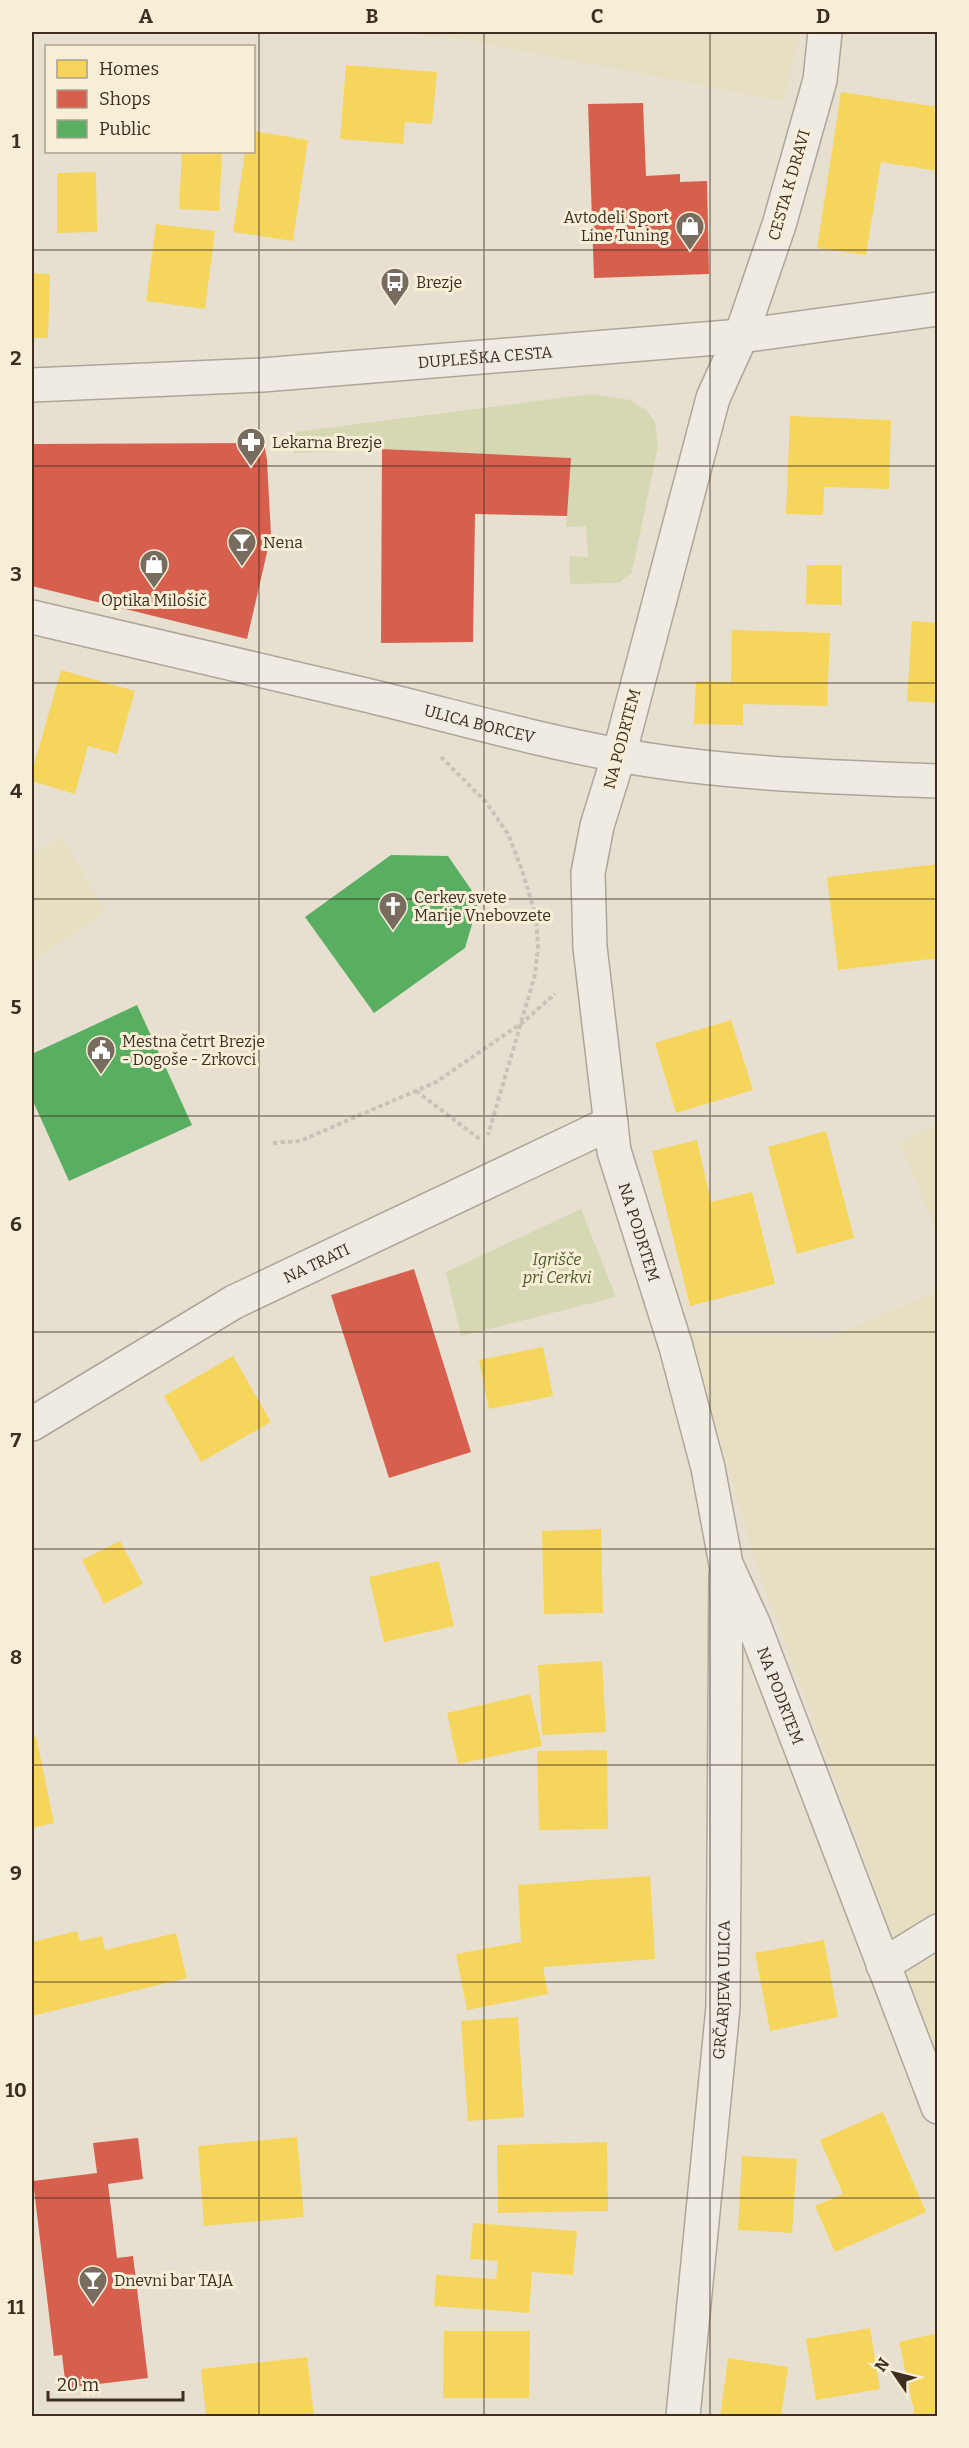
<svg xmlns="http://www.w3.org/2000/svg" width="969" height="2448" font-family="Bitter,serif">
<rect width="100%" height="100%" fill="#e7e0d1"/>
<path fill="#e6dfc2" d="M406 32H801L784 101 466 40Z
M63 837 105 912 32 962V854Z
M937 1125V1233L899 1141Z
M937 1291V2054L755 1562 691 1335 829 1338Z"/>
<path fill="#d6d7b3" d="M591 394 630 400 646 410 655 422 658 446 632 572 619 583 570 584 569 556 588 557 586 526 566 527 570 458 382 449 294 453 295 432Z
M581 1209 616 1297 461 1336 446 1272Z"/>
<path fill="#f6d55c" d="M346 65 437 72 432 124 405 122 403 144 340 139Z
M841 92 938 107V171L881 162 866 255 817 248Z
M254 131 308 140 293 241 233 232 245 152H254Z
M182 152H222L219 211 179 209Z
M96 172 97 232 57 233V173Z
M156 224 215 231 205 309 146 301Z
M32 273 50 274 48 338H32Z
M790 416 891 420 889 489 824 487 823 515 786 514Z
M807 565H842V605L806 604Z
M912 621 938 623V703L907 701Z
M732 630 830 633 827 706 743 704V725L694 724 696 681 731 682Z
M61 670 135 691 117 754 88 746 75 794 32 781V772Z
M938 864V958L838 970 827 877Z
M731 1020 753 1090 676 1113 655 1043Z
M826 1131 854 1238 797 1254 768 1147Z
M697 1140 711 1202 752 1192 775 1284 690 1306 652 1151Z
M543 1347 553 1396 489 1409 479 1360Z
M233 1356 271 1422 201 1462 164 1396Z
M601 1529 603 1613 544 1614 542 1531Z
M120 1541 143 1584 104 1604 82 1560Z
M439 1561 454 1626 384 1642 369 1577Z
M602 1661 606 1732 542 1735 538 1665Z
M530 1694 542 1746 458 1764 447 1713Z
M36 1736 54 1823 32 1828V1737Z
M607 1750 608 1829 539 1830 537 1751Z
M650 1876 655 1959 543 1967 548 1994 467 2010 456 1954 521 1942 518 1885Z
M77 1931 80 1941 102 1936 105 1950 176 1933 187 1978 32 2016V1942Z
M824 1940 838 2017 770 2031 755 1953Z
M518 2017 524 2117 468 2121 461 2021Z
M883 2112 926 2212 835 2252 815 2206 843 2194 820 2140Z
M297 2137 304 2217 204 2226 198 2146Z
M607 2142 608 2211 498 2213 497 2145Z
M742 2156 797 2159 792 2233 738 2230Z
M473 2223 577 2231 573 2275 532 2272 529 2313 434 2306 436 2275 496 2279 498 2261 470 2259Z
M870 2328 880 2389 816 2400 806 2339Z
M444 2331H530L529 2398H443Z
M938 2333V2416H915L899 2342Z
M307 2357 314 2416H206L201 2369Z
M728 2358 788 2367 781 2416H720Z"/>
<path fill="#d6604d" d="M643 103 646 176 680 174V182L707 181 709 274 594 278 588 104Z
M264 443 267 460 271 535 247 639 32 586V444Z
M382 449 571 458 567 516 475 514 473 642 381 643Z
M414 1269 471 1452 389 1478 331 1295Z
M138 2138 143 2179 108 2184 117 2258 133 2256 148 2378 66 2388 62 2355 54 2356 33 2181 97 2173 93 2143Z"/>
<path fill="#5aae61" d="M391 855 448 856 479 901 465 948 374 1013 305 917Z
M137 1005 192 1125 69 1181 32 1099V1054Z"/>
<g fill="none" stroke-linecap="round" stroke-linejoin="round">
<g stroke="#ada599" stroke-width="36">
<g id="minor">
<path id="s1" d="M825 32 820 80 779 225 741 336 713 398 619 755 597 826 588 873 590 947 614 1151 676 1347 708 1468 726 1564 753 1623 938 2107"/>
<path id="s2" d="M32 385 262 375 741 336 938 309"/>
<path id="s3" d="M32 617C145 643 258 669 370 696 453 716 535 740 619 755 724 774 831 777 938 781"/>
<path id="s4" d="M32 1424 234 1302 611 1123"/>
<path d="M883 1965 938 1931"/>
<path id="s5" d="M683 2416 723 2007 726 1575"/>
</g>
</g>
<path stroke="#c8c2b9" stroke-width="4" stroke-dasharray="4.5 3" stroke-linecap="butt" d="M441 757 486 802 508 834 522 870 536 917 538 946 535 975 488 1135
M416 1091 481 1140
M273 1143 300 1141 436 1082 522 1023 555 994"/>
<use href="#minor" stroke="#efebe3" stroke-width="33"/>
</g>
<path fill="none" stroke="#3d2e20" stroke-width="1.5" stroke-opacity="0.55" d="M259 32V2416M484 32V2416M710 32V2416M32 250H938M32 466H938M32 683H938M32 899H938M32 1116H938M32 1332H938M32 1549H938M32 1765H938M32 1982H938M32 2198H938"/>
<defs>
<g id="shop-pin" transform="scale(1.5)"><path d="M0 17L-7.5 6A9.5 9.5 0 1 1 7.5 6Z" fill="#786c5e" stroke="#f7eed8"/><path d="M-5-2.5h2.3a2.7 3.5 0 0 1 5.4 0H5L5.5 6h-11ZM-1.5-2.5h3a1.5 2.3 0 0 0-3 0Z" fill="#fff"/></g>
<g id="bus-pin" transform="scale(1.5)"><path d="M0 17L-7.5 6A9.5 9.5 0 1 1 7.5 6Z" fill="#786c5e" stroke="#f7eed8"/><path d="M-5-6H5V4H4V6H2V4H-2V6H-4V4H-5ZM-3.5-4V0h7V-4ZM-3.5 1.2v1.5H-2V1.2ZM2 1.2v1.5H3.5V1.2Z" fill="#fff"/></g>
<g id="pharmacy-pin" transform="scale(1.5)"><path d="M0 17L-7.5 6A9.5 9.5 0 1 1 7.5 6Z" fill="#786c5e" stroke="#f7eed8"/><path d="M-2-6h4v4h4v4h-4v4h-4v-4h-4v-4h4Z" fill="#fff"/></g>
<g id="bar-pin" transform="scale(1.5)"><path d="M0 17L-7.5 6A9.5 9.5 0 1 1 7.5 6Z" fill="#786c5e" stroke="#f7eed8"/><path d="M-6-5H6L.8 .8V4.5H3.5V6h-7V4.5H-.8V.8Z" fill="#fff"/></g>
<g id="church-pin" transform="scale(1.5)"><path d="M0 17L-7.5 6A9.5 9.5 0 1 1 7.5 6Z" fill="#786c5e" stroke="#f7eed8"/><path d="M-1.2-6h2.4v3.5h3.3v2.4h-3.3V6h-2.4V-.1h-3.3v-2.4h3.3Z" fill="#fff"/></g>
<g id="civic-pin" transform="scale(1.5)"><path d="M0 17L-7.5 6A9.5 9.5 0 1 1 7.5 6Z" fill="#786c5e" stroke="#f7eed8"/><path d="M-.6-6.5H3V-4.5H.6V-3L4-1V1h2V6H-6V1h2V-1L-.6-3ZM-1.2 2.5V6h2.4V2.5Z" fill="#fff"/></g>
</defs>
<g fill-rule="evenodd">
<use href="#shop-pin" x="690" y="226"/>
<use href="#bus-pin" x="395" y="282"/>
<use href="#pharmacy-pin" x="251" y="442"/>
<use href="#bar-pin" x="242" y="542"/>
<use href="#shop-pin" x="154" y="564"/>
<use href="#church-pin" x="393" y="906"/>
<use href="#civic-pin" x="101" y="1050"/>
<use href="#bar-pin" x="93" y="2280"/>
</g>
<g text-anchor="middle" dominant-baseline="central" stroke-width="6" stroke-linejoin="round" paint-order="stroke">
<g font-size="16" fill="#3d2e20" stroke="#f7eed8">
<text transform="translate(789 185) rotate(-74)">CESTA K DRAVI</text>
<text stroke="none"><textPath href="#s2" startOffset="454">DUPLEŠKA CESTA</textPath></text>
<text stroke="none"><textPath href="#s3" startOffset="460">ULICA BORCEV</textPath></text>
<text transform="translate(622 739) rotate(-75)">NA PODRTEM</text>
<text stroke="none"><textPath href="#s1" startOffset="1240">NA PODRTEM</textPath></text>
<text stroke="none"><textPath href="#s4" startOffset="327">NA TRATI</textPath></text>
<text stroke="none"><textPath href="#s1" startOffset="1726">NA PODRTEM</textPath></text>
<text stroke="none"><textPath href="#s5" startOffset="428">GRČARJEVA ULICA</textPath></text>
</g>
<g font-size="16" fill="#3d2e20" stroke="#f7eed8" text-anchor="start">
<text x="669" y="217" text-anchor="end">Avtodeli Sport<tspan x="669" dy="18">Line Tuning</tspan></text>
<text x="416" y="282">Brezje</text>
<text x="272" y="442">Lekarna Brezje</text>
<text x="263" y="542">Nena</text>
<text x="154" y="600" text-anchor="middle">Optika Milošič</text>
<text x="414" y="897">Cerkev svete<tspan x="414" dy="18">Marije Vnebovzete</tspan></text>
<text x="122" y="1041">Mestna četrt Brezje<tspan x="122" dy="18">- Dogoše - Zrkovci</tspan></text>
<text x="114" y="2280">Dnevni bar TAJA</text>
</g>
<g font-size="16" font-style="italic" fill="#4d5a26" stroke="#f7eed8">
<text x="557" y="1259">Igrišče<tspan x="557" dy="18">pri Cerkvi</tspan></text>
</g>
</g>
<rect width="969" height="2448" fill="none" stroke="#f7eed8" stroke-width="66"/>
<rect x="45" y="45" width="210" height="108" fill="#f7eed8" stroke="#ada18e" stroke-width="1.5"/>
<rect x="57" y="60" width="30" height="18" fill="#f6d55c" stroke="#ada18e" stroke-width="1.5"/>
<text x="99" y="75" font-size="18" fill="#3d2e20">Homes</text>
<rect x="57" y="90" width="30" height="18" fill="#d6604d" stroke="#ada18e" stroke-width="1.5"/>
<text x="99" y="105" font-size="18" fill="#3d2e20">Shops</text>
<rect x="57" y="120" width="30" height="18" fill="#5aae61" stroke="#ada18e" stroke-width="1.5"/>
<text x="99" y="135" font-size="18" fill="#3d2e20">Public</text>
<g transform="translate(894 2373) rotate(305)" stroke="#f7eed8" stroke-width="4.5" paint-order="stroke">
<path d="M0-4.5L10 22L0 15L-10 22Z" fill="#3d2e20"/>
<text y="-9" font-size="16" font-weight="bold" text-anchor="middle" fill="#3d2e20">N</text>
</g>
<path d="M48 2391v9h135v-9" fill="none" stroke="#3d2e20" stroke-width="3"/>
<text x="57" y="2391" font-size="18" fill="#3d2e20" stroke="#f7eed8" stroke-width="4.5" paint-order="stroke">20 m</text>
<rect x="33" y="33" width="903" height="2382" fill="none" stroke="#3d2e20" stroke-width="2"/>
<g font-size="20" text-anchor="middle" font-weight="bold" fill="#3d2e20">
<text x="146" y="23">A</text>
<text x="372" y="23">B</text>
<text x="597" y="23">C</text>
<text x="823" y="23">D</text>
<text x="16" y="148">1</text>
<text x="16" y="365">2</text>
<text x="16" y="581">3</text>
<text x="16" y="798">4</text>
<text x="16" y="1014">5</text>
<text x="16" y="1231">6</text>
<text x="16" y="1447">7</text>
<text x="16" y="1664">8</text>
<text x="16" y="1880">9</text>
<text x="16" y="2097">10</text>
<text x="16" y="2314">11</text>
</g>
</svg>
